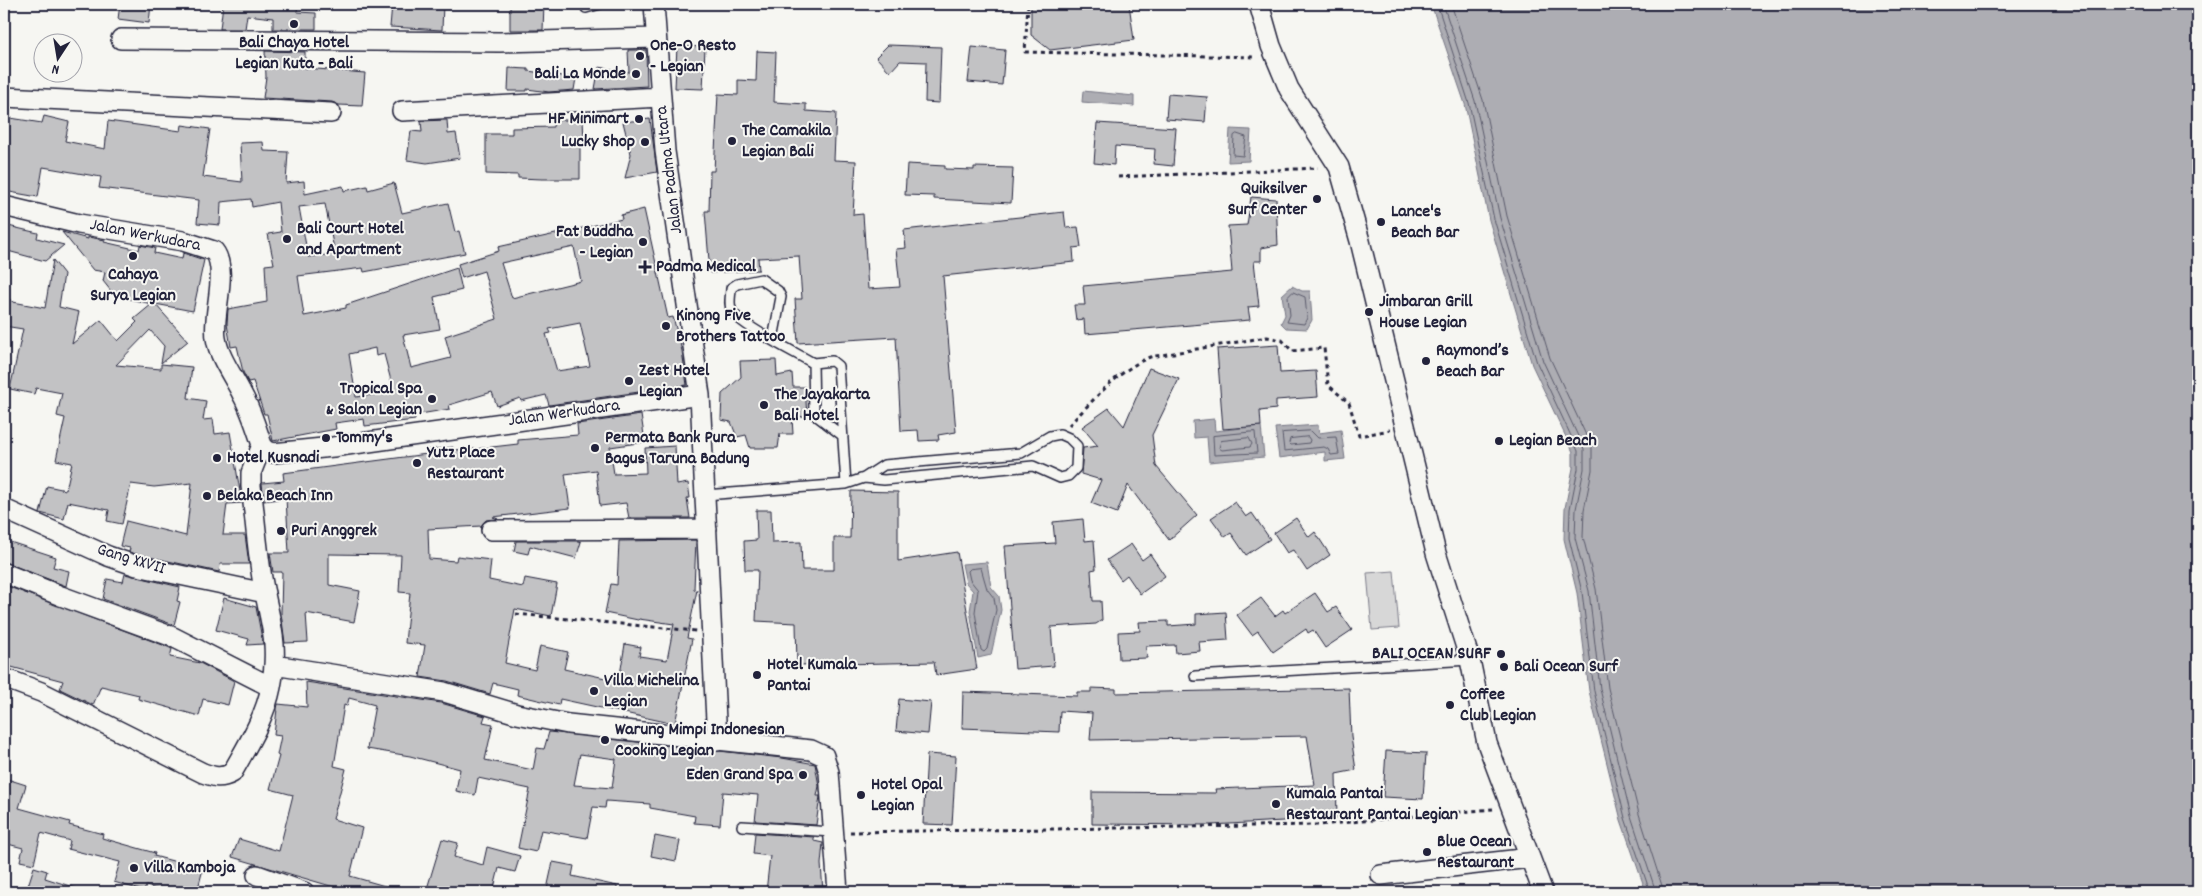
<svg xmlns="http://www.w3.org/2000/svg" width="2202" height="896" font-family="Dekko,sans-serif">
<rect width="100%" height="100%" fill="#f6f6f2"/>
<filter id="ink" filterUnits="userSpaceOnUse"><feTurbulence type="fractalNoise" baseFrequency=".02" numOctaves="2"/><feDisplacementMap in="SourceGraphic" scale="10" xChannelSelector="R" yChannelSelector="G"/><feConvolveMatrix kernelMatrix="1 2 1 2 8 2 1 2 1" color-interpolation-filters="sRGB"/></filter>
<g filter="url(#ink)">
<path fill="#d7d7d7" stroke="#7c7c89" d="M1394 571 1399 628 1372 630 1367 573Z"/>
<path fill="#adadb3" stroke="#757583" d="M942 4H1003L1002 9 941 6Z
M1431 4H2198V892H1646L1621 820 1589 691 1577 593 1564 539 1565 508 1573 468V452L1532 365 1489 220 1465 104Z
M1083 91 1134 96V106L1082 102Z
M1230 129 1251 130 1249 161 1228 162Z
M1292 286 1302 291H1310L1312 320 1307 329 1286 328 1281 323 1285 315 1282 295Z
M1214 419 1215 431 1261 426 1264 457 1209 462 1207 437 1194 438 1193 421Z
M1318 425 1319 433 1341 430 1345 459 1325 461V452L1279 458 1275 428Z
M987 562 991 587 999 596 1001 610 991 655 978 658 970 611 973 591 966 583 962 564Z"/>
<g fill="none" stroke-linecap="round" stroke-linejoin="round">
<path stroke="#5a5a6b" stroke-width="1" d="M1437 4 1469 103 1494 219 1537 363 1578 451V469L1570 509 1569 538 1582 592 1594 691 1625 818 1650 892
M1443 4 1475 101 1500 218 1543 361 1584 449V469L1576 509 1575 538 1589 591 1600 689 1631 816 1656 892
M1451 4 1483 100 1507 216 1550 358 1592 448V470L1584 510 1583 537 1596 589 1608 688 1639 814 1664 892
M1237 134 1246 137 1243 156 1233 155 1234 136Z
M1293 292 1305 297 1307 318 1304 324 1287 322 1290 315 1288 297Z
M1311 431 1318 438 1336 437 1339 454 1331 455 1328 449 1324 447 1284 451 1282 433Z
M1255 432 1257 453 1214 455 1213 436Z
M1308 437 1310 440 1309 443 1291 445 1289 443 1290 439Z
M1249 438 1252 444 1250 447 1222 450 1219 448 1221 441Z
M981 568 987 589 994 598 996 610 987 649 984 652 981 650 975 612 978 590 970 580 968 571 970 569Z"/>
</g>
<path fill="#c2c2c4" stroke="#22223b" fill-rule="evenodd" d="M120 4H151L149 23 118 19Z
M223 4H298L297 12 316 13V29H273V18L247 15 245 29H220Z
M392 4H443L442 30 390 27Z
M510 4H544L543 30H510Z
M1031 4H1129L1134 40 1050 50 1031 35Z
M888 45 941 47 939 103 925 102 926 62 900 61 890 72 876 57Z
M677 46 705 47 703 89 675 88Z
M972 47 1005 50 1002 85 968 82Z
M628 50H646L647 86 595 89 599 67 629 72Z
M265 51 305 52V68L365 73 362 106 339 105 332 102 263 98 266 77Z
M757 51 776 52 774 102 806 104V111L836 113 834 160 856 161 853 215 863 214 868 289 900 287 896 249 906 248 904 230 1064 212 1066 228 1078 227 1081 247 1073 248 1074 262 943 276 956 432 938 435 939 440 919 441 918 430 901 431 896 337 798 343 795 299H802L799 256 758 258 759 270 710 273 705 211H709L710 171H714L718 94 738 95V80L756 81Z
M509 68 528 69V71L576 78 574 90 549 92 527 89V91H508Z
M1168 94 1207 97 1205 122 1166 119Z
M44 116 69 122 65 141 105 149 108 121 181 131 182 125 210 129 203 177 242 182 240 143 263 142 264 151 288 152 286 183 304 181 305 194 343 186 344 191 367 186 368 190 394 183 402 213 448 203 455 232 459 231 465 253 364 272 363 268 298 276 304 316 346 308V305L457 268 462 290 434 297 440 329 403 335 411 368 451 358 445 336 497 319 484 271 462 278 458 264 499 251 498 247 622 219 621 215 644 209 668 318 673 317 682 351 687 385 549 405 546 395 521 401 520 398 497 406 492 392 449 405 450 409 414 415 415 420 365 426 364 419 335 423 336 429 273 441 267 414H264L253 381 248 382 243 372 237 346 231 347 227 324 228 309 267 302 265 265 274 264 268 234 281 232 278 202 252 207 251 199 221 202 220 225 197 223 199 200 99 188 101 177 43 167 38 197 4 191V117L42 123ZM325 204 335 254 308 257 299 207ZM574 247 581 281 512 298 501 263ZM580 323 590 366 557 371 546 334 551 333 549 329ZM375 348 376 356 384 354 394 392 356 397 349 354Z
M650 119 657 172 625 178 631 154 623 122Z
M447 120 448 134 456 133 460 158 427 163 407 160 411 131 422 132 421 121Z
M553 120H583L584 141 580 142V179H542L518 178V175L486 174V134H512V128L553 127Z
M1097 123 1176 128 1173 166 1154 164 1155 149 1115 146 1114 165 1094 163Z
M907 164 945 166V169L974 170V167L1013 168 1011 203 934 199V196L905 195Z
M1251 197 1276 199 1278 245 1261 248V261H1254L1259 306 1248 307 1250 320 1085 334 1084 319 1076 320 1074 305H1085L1083 286 1232 272 1228 226 1247 225Z
M4 225 38 233 37 238 64 245 45 261 4 250Z
M62 232 88 239V237L105 240 104 242 139 250 140 245 155 248 154 253 182 259 183 253 204 260 193 311 155 304 188 341 161 363 164 346 150 330 116 365 161 369V364L192 367 188 398 206 401 203 420 213 419 215 434 230 432 242 503 227 504 223 535H245L249 564H220L219 572 140 555 129 552 130 548 120 546 126 521 186 536 192 483 154 487 131 484 122 524 107 521 109 510 68 502 64 519 40 513 47 486 66 490 72 463 56 460 65 418 57 416 62 393 36 388 34 394 10 389 23 329 4 326V295L13 302 45 308 53 260 64 274 59 307 79 312 72 344 101 320 118 341 137 322 134 319 152 304 115 296 103 281 105 272 93 270Z
M1278 345 1280 373 1316 371 1318 397 1276 400V409L1260 411 1261 426 1223 429 1217 349Z
M776 360 777 376 792 373 793 387H805L807 416 792 418 793 434H780L778 448H750L746 435 737 437 731 422 721 420 722 394 741 377 740 361Z
M1149 368 1179 379 1152 435 1156 466 1197 515 1169 540 1128 485 1117 513 1091 503 1101 480 1081 474 1083 448 1098 446 1082 427 1109 408 1124 426Z
M641 415 645 442 610 447 614 474 646 473 645 448 675 446 677 485 688 483 690 498H687L690 518H629L626 503 600 506 596 470 565 474 570 508 493 517 498 519 486 520 481 526 428 529 429 559 456 561 457 556 491 560 489 580 523 587 525 578 557 584 551 616 515 609 505 663 535 670 540 646 568 652 564 669 619 681 625 644 641 647 639 656 667 660 674 624 639 619 638 620 605 613 611 584 617 585 619 541 696 540 694 589 697 590 687 638 692 639 675 724 560 699 559 705 517 695 518 689 493 683 490 694 447 681 420 677 425 645 405 643 410 593 399 592 401 555 329 554V585L360 591 354 622 306 613 308 642 285 643 281 613 282 572H273L270 553H289L286 498 264 501 262 483 284 481 283 473 427 454V450L453 447V450L475 449 518 444V440L578 435 577 424Z
M851 491 898 492V561L957 552 977 669 936 675 934 662 797 665 796 623 756 621 758 570H745L744 541 757 540 756 510H771L772 543 801 542 802 570H834V538H850Z
M1235 502 1246 517 1252 513 1270 539 1246 555 1231 533 1225 537 1211 518Z
M1296 518 1309 537 1315 532 1330 555 1307 571 1293 550 1287 553 1274 533Z
M1083 519 1085 541 1094 540 1096 569 1091 570 1093 601H1101L1102 620 1096 624 1051 627 1054 666 1015 669 1005 546 1055 543 1053 522Z
M4 540 56 557 53 567 69 571 66 586 4 562Z
M516 541H578L581 542 576 558 530 546 528 554 514 551Z
M1131 544 1142 560 1150 554 1165 576 1140 594 1127 575 1121 580 1107 560Z
M125 574 180 587 177 601 180 602 174 625 103 599 107 579 123 582Z
M4 585 168 647 172 649 170 657 200 663 234 681 228 705 203 699 199 716 138 699 139 695 101 686 93 705 60 689 63 681 4 665V610L7 597 4 596Z
M1315 593 1328 612 1336 607 1352 630 1325 648 1313 630 1308 633 1306 629 1273 652 1258 631 1252 635 1237 615 1261 598 1275 616 1283 610 1285 613Z
M224 598 256 607 263 644 247 645 249 639 216 630Z
M1226 612 1228 640 1199 642 1200 651 1176 653 1175 645 1146 646 1147 658 1119 659 1118 632 1140 631 1139 622 1168 621V626L1196 624V614Z
M306 682 441 703 485 716 483 722 493 724 485 760 533 770 537 748 544 749 549 732 782 758 815 764 819 786 817 796H820L816 825 755 821 758 795 723 792 720 825 694 823 695 816 650 808V804L606 801 605 808 593 807 587 838 541 830 536 852 518 848 530 789 478 778 475 795 456 791 460 769 410 756 367 749 375 705 349 698 347 706 344 705 334 766 346 769 333 819 362 828 350 876 392 888 391 892H351L232 857 239 839 279 851 293 795 270 789 279 756 277 755 281 736 274 735 277 709 278 704 307 707ZM580 754 616 759 612 788 574 785Z
M1091 688 1116 689V693L1349 688 1351 737 1356 770 1336 774 1337 818 1211 825 1092 824V792L1216 793 1215 789 1315 785 1307 736 1090 740 1092 713 1060 711 1059 732 962 728 963 692 1077 696V692H1091Z
M899 699 931 702 928 734 896 731Z
M1386 751 1426 753 1423 799 1383 797Z
M927 754 956 756 952 825 923 824Z
M4 778 26 785 19 808 70 822 69 825 103 834 102 838 155 853 154 856 203 869 197 892H166L146 886 144 891 114 882 120 862 68 849 70 841 41 833 34 864 20 861 23 848 4 843 9 824 4 823Z
M755 833 814 837V841L823 843 821 864 823 892H766L770 856 753 854Z
M655 836 680 841 676 861 651 856Z
M442 839 458 843 454 857 483 865 487 847 520 856 515 872 499 868 493 892H426Z
M553 862 574 866 572 876 617 886V892H562L547 889Z
M34 867 47 871 45 878 79 889V892H26Z"/>
<g fill="none" stroke-linecap="round" stroke-linejoin="round">
<g stroke="#22223b" stroke-width="12">
<path id="service" d="M586 8 600 4
M773 339 781 297 778 291 761 279 737 284 731 288C731 295 728 305 732 311 738 324 798 354 813 363
M843 436 814 414 813 363 832 361 838 366 846 484
M705 495 846 484 864 478 884 465 1021 453 1050 436 1060 434 1069 438 1077 446 1076 468 1068 476 1060 478 1033 466 884 480 864 478
M1195 676 1470 660
M742 826 832 832"/>
</g>
<g stroke="#22223b" stroke-width="22">
<path id="minor" d="M654 4 665 151 700 395 717 741
M1259 4 1271 46 1289 89 1339 167 1360 241 1436 553 1470 660 1487 743 1543 892
M121 39 500 42 656 38
M4 97 331 113
M402 111 661 97
M4 206 79 224 183 241 214 251C229 270 212 314 216 338 219 358 234 377 242 394 251 410 256 427 262 445L266 450 273 453 333 447 700 395
M4 509 108 556 137 566 265 593
M491 530 707 529
M4 573 61 596 173 637 271 687
M274 665 444 692 517 714 568 724 811 750 824 756 829 772 838 892
M4 678 41 692 203 773C214 777 221 779 232 773 247 746 265 718 271 687 280 642 269 620 262 578 257 547 255 517 251 486V473L262 445
M257 875 304 892
M1381 875 1530 858"/>
</g>
<path stroke="#22223b" stroke-width="3" stroke-dasharray="4 4" stroke-linecap="butt" d="M1028 4 1025 52 1256 57
M1118 177 1318 168
M1069 425C1093 401 1118 370 1150 357L1267 337 1282 340 1292 351 1324 348 1328 385 1349 403 1359 436 1390 430
M516 614 696 631
M850 832 1318 825 1493 809"/>
<use href="#service" stroke="#f6f6f2" stroke-width="9"/>
<use href="#minor" stroke="#f6f6f2" stroke-width="19"/>
</g>
</g>
<g fill="#22223b" stroke="#f6f6f2" stroke-width="2">
<circle cx="294" cy="24" r="5"/>
<circle cx="640" cy="56" r="5"/>
<circle cx="636" cy="74" r="5"/>
<circle cx="639" cy="119" r="5"/>
<circle cx="732" cy="141" r="5"/>
<circle cx="645" cy="142" r="5"/>
<circle cx="1317" cy="199" r="5"/>
<circle cx="1381" cy="222" r="5"/>
<circle cx="287" cy="239" r="5"/>
<circle cx="643" cy="242" r="5"/>
<circle cx="133" cy="256" r="5"/>
<path d="M642.5 259.5h5v5h5v5h-5v5h-5v-5h-5v-5h5z"/>
<circle cx="1369" cy="312" r="5"/>
<circle cx="666" cy="326" r="5"/>
<circle cx="1426" cy="361" r="5"/>
<circle cx="629" cy="381" r="5"/>
<circle cx="432" cy="399" r="5"/>
<circle cx="764" cy="405" r="5"/>
<circle cx="326" cy="438" r="5"/>
<circle cx="1499" cy="441" r="5"/>
<circle cx="595" cy="448" r="5"/>
<circle cx="217" cy="458" r="5"/>
<circle cx="417" cy="463" r="5"/>
<circle cx="207" cy="496" r="5"/>
<circle cx="281" cy="531" r="5"/>
<circle cx="1501" cy="654" r="5"/>
<circle cx="1504" cy="667" r="5"/>
<circle cx="757" cy="675" r="5"/>
<circle cx="594" cy="691" r="5"/>
<circle cx="1450" cy="705" r="5"/>
<circle cx="605" cy="740" r="5"/>
<circle cx="803" cy="775" r="5"/>
<circle cx="861" cy="795" r="5"/>
<circle cx="1276" cy="804" r="5"/>
<circle cx="1427" cy="852" r="5"/>
<circle cx="134" cy="868" r="5"/>
</g>
<g text-anchor="middle" dominant-baseline="central" stroke-width="4" stroke-linejoin="round" paint-order="stroke">
<g font-size="18" font-weight="bold" fill="#22223b" stroke="#f6f6f2" text-anchor="start">
<text x="294" y="43" text-anchor="middle">Bali Chaya Hotel<tspan x="294" dy="21">Legian Kuta - Bali</tspan></text>
<text x="650" y="46">One-O Resto<tspan x="650" dy="21">- Legian</tspan></text>
<text x="626" y="74" text-anchor="end">Bali La Monde</text>
<text x="629" y="119" text-anchor="end">HF Minimart</text>
<text x="742" y="131">The Camakila<tspan x="742" dy="21">Legian Bali</tspan></text>
<text x="635" y="142" text-anchor="end">Lucky Shop</text>
<text x="1307" y="189" text-anchor="end">Quiksilver<tspan x="1307" dy="21">Surf Center</tspan></text>
<text x="1391" y="212">Lance's<tspan x="1391" dy="21">Beach Bar</tspan></text>
<text x="297" y="229">Bali Court Hotel<tspan x="297" dy="21">and Apartment</tspan></text>
<text x="633" y="232" text-anchor="end">Fat Buddha<tspan x="633" dy="21">- Legian</tspan></text>
<text x="656" y="267">Padma Medical</text>
<text x="133" y="275" text-anchor="middle">Cahaya<tspan x="133" dy="21">Surya Legian</tspan></text>
<text x="1379" y="302">Jimbaran Grill<tspan x="1379" dy="21">House Legian</tspan></text>
<text x="676" y="316">Kinong Five<tspan x="676" dy="21">Brothers Tattoo</tspan></text>
<text x="1436" y="351">Raymond’s<tspan x="1436" dy="21">Beach Bar</tspan></text>
<text x="639" y="371">Zest Hotel<tspan x="639" dy="21">Legian</tspan></text>
<text x="422" y="389" text-anchor="end">Tropical Spa<tspan x="422" dy="21">&amp; Salon Legian</tspan></text>
<text x="774" y="395">The Jayakarta<tspan x="774" dy="21">Bali Hotel</tspan></text>
<text x="336" y="438">Tommy's</text>
<text x="605" y="438">Permata Bank Pura<tspan x="605" dy="21">Bagus Taruna Badung</tspan></text>
<text x="1509" y="441">Legian Beach</text>
<text x="427" y="453">Yutz Place<tspan x="427" dy="21">Restaurant</tspan></text>
<text x="227" y="458">Hotel Kusnadi</text>
<text x="217" y="496">Belaka Beach Inn</text>
<text x="291" y="531">Puri Anggrek</text>
<text x="1491" y="654" text-anchor="end">BALI OCEAN SURF</text>
<text x="767" y="665">Hotel Kumala<tspan x="767" dy="21">Pantai</tspan></text>
<text x="1514" y="667">Bali Ocean Surf</text>
<text x="604" y="681">Villa Michelina<tspan x="604" dy="21">Legian</tspan></text>
<text x="1460" y="695">Coffee<tspan x="1460" dy="21">Club Legian</tspan></text>
<text x="615" y="730">Warung Mimpi Indonesian<tspan x="615" dy="21">Cooking Legian</tspan></text>
<text x="793" y="775" text-anchor="end">Eden Grand Spa</text>
<text x="871" y="785">Hotel Opal<tspan x="871" dy="21">Legian</tspan></text>
<text x="1286" y="794">Kumala Pantai<tspan x="1286" dy="21">Restaurant Pantai Legian</tspan></text>
<text x="1437" y="842">Blue Ocean<tspan x="1437" dy="21">Restaurant</tspan></text>
<text x="144" y="868">Villa Kamboja</text>
</g>
<g font-size="18" fill="#22223b" stroke="#f6f6f2">
<text transform="translate(670 170) rotate(-97)">Jalan Padma Utara</text>
<text transform="translate(145 236) rotate(11)">Jalan Werkudara</text>
<text transform="translate(564 414) rotate(-8)">Jalan Werkudara</text>
<text transform="translate(131 560) rotate(17)">Gang XXVII</text>
</g>
</g>
<rect width="2202" height="896" fill="none" stroke="#f6f6f2" stroke-width="20"/>
<rect x="10" y="10" width="2182" height="876" fill="none" stroke="#22223b" stroke-width="2" filter="url(#ink)"/>
<g transform="translate(58 58) rotate(192)"><circle r="24" fill="#f6f6f2" stroke="#a1a1a9"/>
<path d="M0-4L9 19L0 12L-9 19Z" fill="#22223b"/>
<text y="-8" font-size="14" font-weight="bold" text-anchor="middle" fill="#22223b">N</text>
</g>
</svg>
